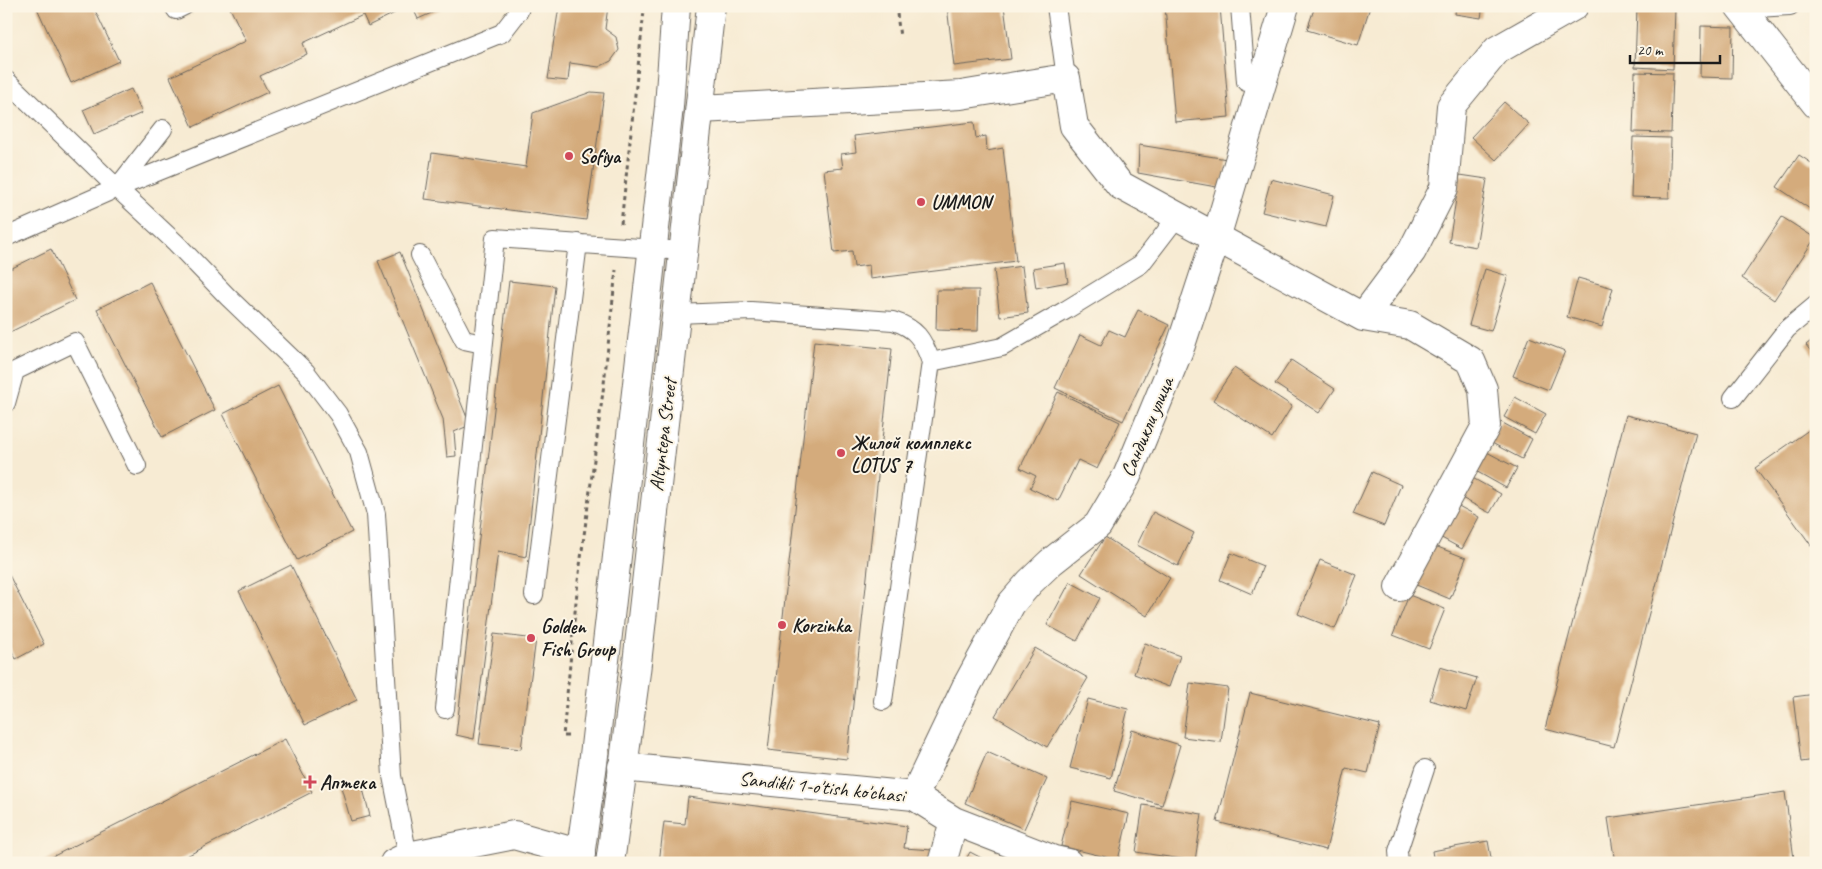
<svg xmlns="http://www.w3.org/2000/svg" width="1822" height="869" font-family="Caveat,sans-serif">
<rect width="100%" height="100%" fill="#fcf5e5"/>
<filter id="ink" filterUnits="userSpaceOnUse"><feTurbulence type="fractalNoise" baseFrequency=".02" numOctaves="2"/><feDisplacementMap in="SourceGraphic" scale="10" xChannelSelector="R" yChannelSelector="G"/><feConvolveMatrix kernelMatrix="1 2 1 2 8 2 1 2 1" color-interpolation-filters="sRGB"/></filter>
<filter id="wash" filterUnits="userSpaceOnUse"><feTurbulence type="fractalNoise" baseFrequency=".0096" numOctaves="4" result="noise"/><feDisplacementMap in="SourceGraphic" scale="20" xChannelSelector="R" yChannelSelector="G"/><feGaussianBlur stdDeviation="1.12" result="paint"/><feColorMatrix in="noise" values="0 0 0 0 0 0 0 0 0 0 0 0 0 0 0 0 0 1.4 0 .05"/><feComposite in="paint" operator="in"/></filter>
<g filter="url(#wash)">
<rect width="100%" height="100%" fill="#f7ebd3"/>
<g id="blocks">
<path fill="#d4ab7b" d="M41 6H93L119 61 71 83 37 8Z
M235 6H409L368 26 363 15 303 43 307 54 260 76 268 92 193 127 170 77 246 41 230 8Z
M412 6H447L418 19Z
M559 6H608L605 29 616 37 619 50 611 61 599 67 570 63 568 81 548 79Z
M947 6H1004L1011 59 954 66Z
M1165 6H1220L1229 117 1175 122Z
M1315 6 1370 7 1358 45 1307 30Z
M1456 6H1483L1481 18 1455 14Z
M1637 8 1675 9 1673 69 1635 67Z
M1701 26 1733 27 1732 78 1700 77Z
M1635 72 1673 73 1671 133 1633 132Z
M131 89 142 113 94 134 83 110Z
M591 92 604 93 586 220 425 199 432 153 526 167 533 113Z
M1504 102 1529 124 1496 160 1471 137Z
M974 122 976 138 986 136 987 151 1003 148 1016 261 870 279 869 265 854 267 852 251 834 253 824 170 843 168 841 154 856 152 854 136Z
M1633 137 1671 138 1669 198 1631 197Z
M1139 145 1227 159 1222 188 1138 173Z
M1799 155 1816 166V201L1810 209 1777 187Z
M1460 175 1487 179 1476 247 1449 242Z
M1271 179 1334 195 1326 227 1262 212Z
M1782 217 1815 238 1774 300 1742 278Z
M51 249 75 300 6 334V271Z
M400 252 470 425 454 432 456 456 447 457 443 419 378 261Z
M1065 263 1068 282 1036 288 1033 268Z
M1022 266 1028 313 1000 317 994 270Z
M1485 269 1508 276 1491 331 1469 325Z
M1578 278 1613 288 1602 327 1567 317Z
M509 281 555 286 526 557 498 551 474 739 456 735Z
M150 282 215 410 162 437 97 309Z
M937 290H979L978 331 936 330Z
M1138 310 1169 325 1123 421 1055 388 1080 335 1101 345 1109 330 1125 337Z
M1529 337 1565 351 1549 390 1513 376Z
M1816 337V358L1806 345Z
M814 341 892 349 847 759 768 750Z
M1291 360 1335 389 1319 413 1275 384Z
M1234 368 1292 406 1272 438 1213 400Z
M278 386 352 532 297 560 223 414Z
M1058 392 1120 422 1097 469 1078 460 1058 501 1030 488 1036 476 1020 468Z
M1515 397 1546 414 1535 434 1504 417Z
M1626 415 1696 433 1614 747 1545 729Z
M1501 422 1532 439 1522 459 1490 442Z
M1813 427 1816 431V552L1755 468Z
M1485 451 1517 468 1506 488 1474 470Z
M1372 472 1401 485 1384 526 1353 514Z
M1469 476 1501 494 1490 513 1458 496Z
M1453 503 1479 517 1462 549 1436 535Z
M1153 512 1194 533 1178 566 1137 545Z
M1105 537 1170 578 1147 616 1081 574Z
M1430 544 1466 558 1450 599 1414 584Z
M1231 553 1263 566 1252 594 1220 580Z
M1320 560 1357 575 1335 629 1298 614Z
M291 565 357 700 305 725 239 591Z
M6 569 44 644 16 659 6 640Z
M1070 582 1100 598 1077 641 1047 625Z
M1409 595 1445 609 1429 649 1393 635Z
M494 634 536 639 521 749 479 744Z
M1145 643 1180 656 1169 687 1134 674Z
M1035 648 1088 678 1047 747 995 716Z
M1440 667 1477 678 1466 711 1430 700Z
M1190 683 1228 688 1221 742 1183 737Z
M1250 693 1380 725 1368 773 1346 768 1326 850 1217 822Z
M1816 694V760L1801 762 1793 697Z
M1088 699 1128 709 1111 778 1070 768Z
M1132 730 1180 745 1162 805 1114 791Z
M285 739 312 792 173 863H40Z
M987 752 1047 779 1024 829 965 803Z
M361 781 370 816 351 821 341 787Z
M1785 792 1794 859 1769 863H1615L1608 818Z
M688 797 907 826 904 848 933 850 928 863H659L664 822 685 824Z
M1072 801 1129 814 1118 860 1061 846Z
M1143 805 1202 814 1195 861 1136 852Z
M1488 841 1492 863H1434L1432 851Z
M970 852 991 863H964Z"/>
</g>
</g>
<g filter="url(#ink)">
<use href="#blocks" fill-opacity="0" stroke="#69645c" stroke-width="1"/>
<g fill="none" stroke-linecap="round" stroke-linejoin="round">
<g stroke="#69645c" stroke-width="20">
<path id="service" d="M174 6 176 10 184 6
M1056 6 1066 78
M1240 6 1246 82
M1741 9 1790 6
M6 80 117 188 176 243 228 297 306 372 338 414 359 452 376 514 392 776 408 856
M117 188 502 33 519 11 520 6
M6 237 117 188 163 129
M420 255 464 340 483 344
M677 314 751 311 893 321C916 328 923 339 931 362L883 701
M931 362 1002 347 1066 310 1141 264 1177 217
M1733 398 1787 329 1816 305
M6 403 15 371 75 342 137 466
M534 595 578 243
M445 709 495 238 684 251
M1399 863 1398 851 1425 769"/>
</g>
<g stroke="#69645c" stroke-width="30">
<path id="minor" d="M1739 6 1816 104
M701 109 961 95 1066 78 1074 126 1120 185 1363 317 1410 325 1471 361 1483 389 1486 426 1399 587
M1363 317 1412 251 1444 188 1451 106 1497 50 1574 6
M622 767 914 796 954 821 1054 860 1068 863
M914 796 966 687 1011 604 1030 582 1051 562 1098 525 1127 476 1181 345 1216 238 1285 6
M394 863 408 856 514 835 581 854
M942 863 954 821"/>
</g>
<g stroke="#69645c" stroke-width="30">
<path id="tertiary" d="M579 863 593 764 669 107 676 6
M610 863 636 672 711 6"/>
</g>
<path stroke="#69645c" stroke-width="3" stroke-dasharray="4 4" stroke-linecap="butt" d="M896 6 900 37
M621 224 644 11
M568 736H563L578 581 604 384 616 270"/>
<use href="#service" stroke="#fff" stroke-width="18"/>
<use href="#minor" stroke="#fff" stroke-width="28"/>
<use href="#tertiary" stroke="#fff" stroke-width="28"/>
</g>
</g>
<g fill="#d1495b" stroke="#fcf5e5" stroke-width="2">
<circle cx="569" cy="156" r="5"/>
<circle cx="921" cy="202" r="5"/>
<circle cx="841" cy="453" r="5"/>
<circle cx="782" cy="625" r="5"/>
<circle cx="531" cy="638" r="5"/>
<path d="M307.5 774.5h5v5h5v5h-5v5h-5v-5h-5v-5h5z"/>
</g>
<g text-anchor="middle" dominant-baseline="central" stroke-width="4" stroke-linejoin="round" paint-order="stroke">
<g font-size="20" font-weight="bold" fill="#1c1c1c" stroke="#fcf5e5" text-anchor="start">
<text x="579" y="156">Sofiya</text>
<text x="931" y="202">UMMON</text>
<text x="851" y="442">Жилой комплекс<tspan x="851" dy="23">LOTUS 7</tspan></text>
<text x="792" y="625">Korzinka</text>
<text x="541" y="626">Golden<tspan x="541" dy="23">Fish Group</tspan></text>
<text x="320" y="782">Аптека</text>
</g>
<g font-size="20" fill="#1c1c1c" stroke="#fcf5e5">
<text transform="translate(1147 427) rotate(-67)">Сандикли улица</text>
<text transform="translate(663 435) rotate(-83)">Altyntepa Street</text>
<text transform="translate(822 787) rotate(6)">Sandikli 1-o'tish ko'chasi</text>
</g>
</g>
<rect width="1822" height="869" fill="none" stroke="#fcf5e5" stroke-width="25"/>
<path d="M1630 55v8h90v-8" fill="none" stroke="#1c1c1c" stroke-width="2.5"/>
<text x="1637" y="55" font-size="15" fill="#1c1c1c" stroke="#fcf5e5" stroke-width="4" paint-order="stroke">20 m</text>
</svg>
